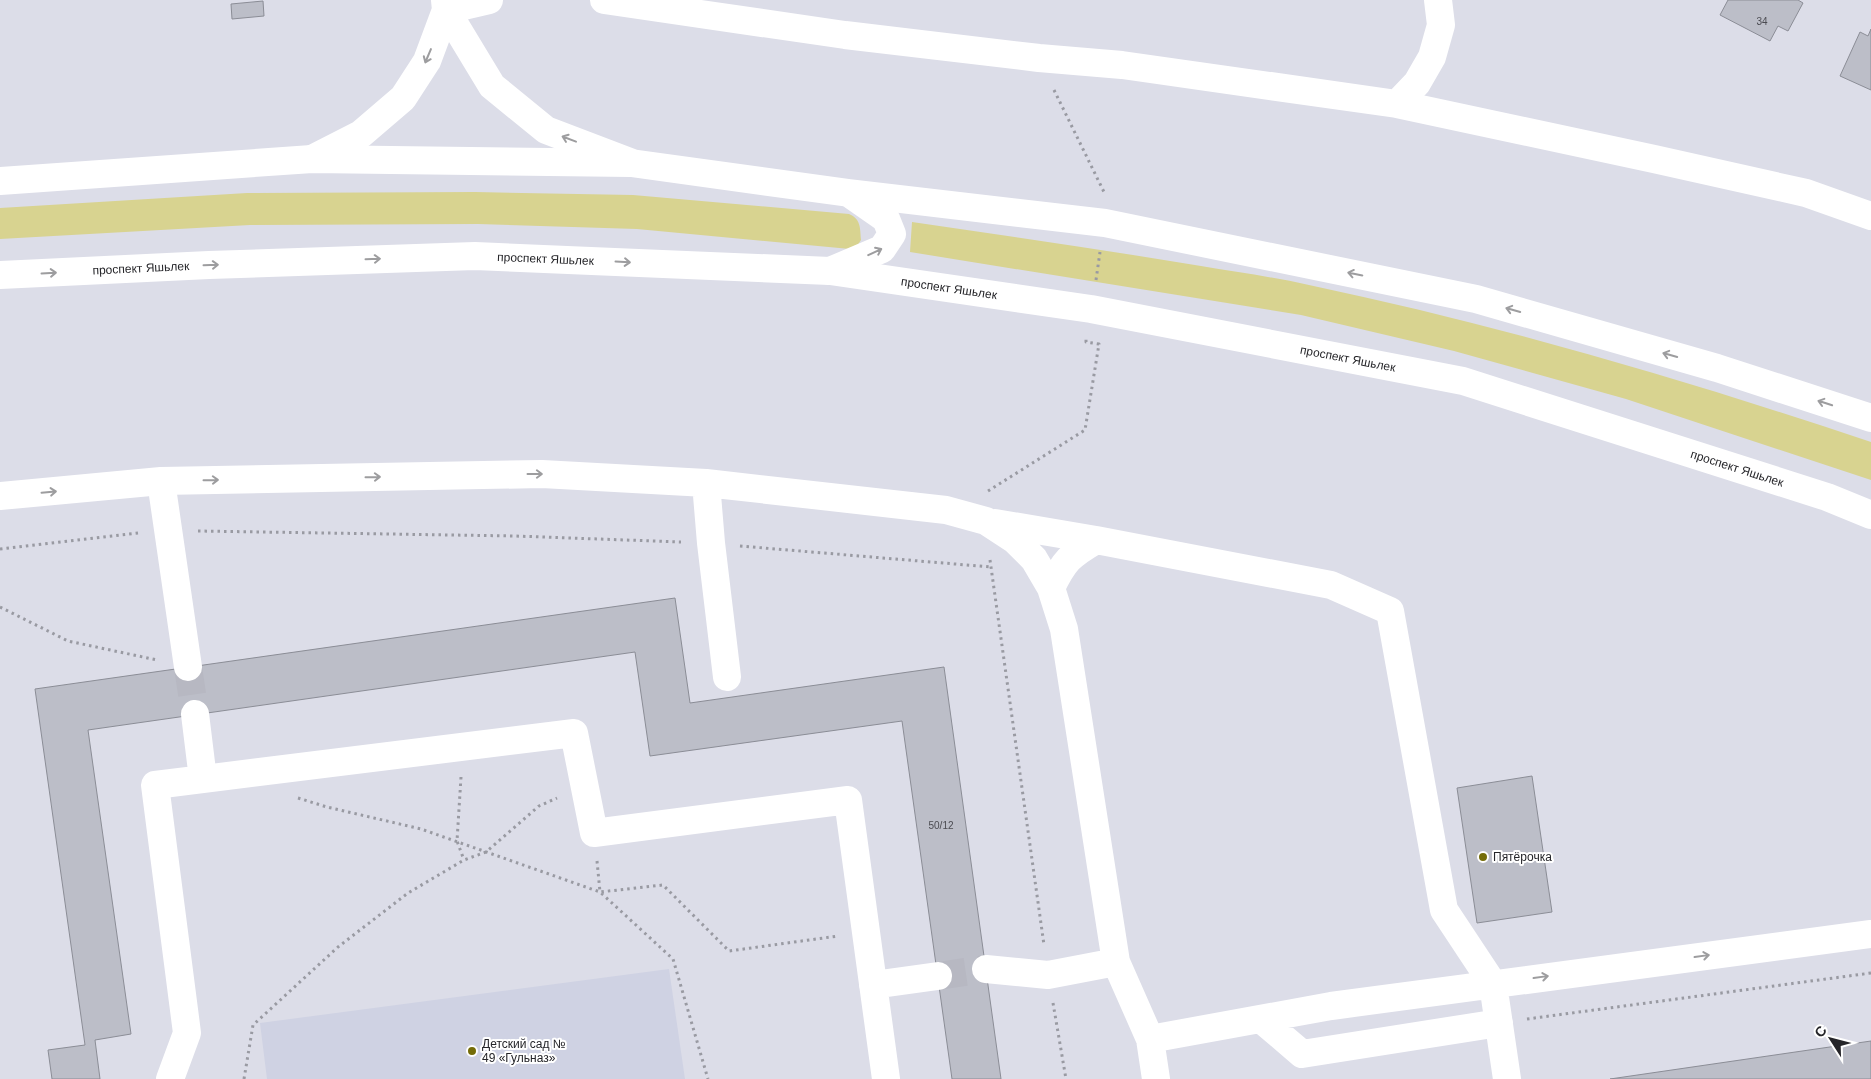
<svg xmlns="http://www.w3.org/2000/svg" width="1871" height="1079" font-family="Arial,sans-serif">
<rect width="100%" height="100%" fill="#dcdde8"/>
<path fill="#cfd2e3" d="M669 969 685 1079H267L260 1023Z"/>
<path fill="#d8d390" d="M475 192 633 195 849 214C861 219 860 228 861 240L857 246 850 249 637 229 478 224 250 225 0 239V208L247 193Z
M912 222C1009 236 1105 250 1201 266 1237 272 1273 277 1309 285 1499 325 1686 380 1871 442V480L1626 399 1454 351 1301 315 910 252Z"/>
<path fill="#bcbec8" stroke="#8b8d96" d="M1728 0H1798L1803 3 1788 31 1778 26 1770 41 1720 15Z
M263 1 264 16 232 19 231 4Z
M1871 29V90L1840 76 1860 32 1868 36Z
M675 598 690 703 944 667 1001 1079H952L902 721 650 756 635 652 88 730 131 1034 95 1040 100 1079H52L48 1050 85 1045 35 689Z
M1532 776 1552 912 1477 923 1457 788Z
M1871 1041V1079H1610Z"/>
<g fill="none" stroke-linecap="round" stroke-linejoin="round">
<path stroke="#b7b8c2" stroke-width="28" stroke-dasharray="28 14" stroke-linecap="butt" d="M188 667 195 714
M938 976 986 969"/>
<path stroke="#999aa2" stroke-width="3" stroke-dasharray="2.5 4" stroke-linecap="butt" d="M1054 90 1104 192
M1096 280 1100 252
M988 491 1085 430 1099 344 1086 342V339
M198 531 515 536 681 542
M740 546 991 567
M0 549 138 533
M990 560 1044 945
M0 607 68 641 157 660
M461 777 457 841 464 860
M298 798 327 807 421 829 600 892 673 959 708 1079
M597 861 600 892 663 885 729 951 838 936
M1053 1003 1066 1079
M1527 1019 1871 973
M244 1079 253 1025 338 947 408 893 464 860 486 852 539 806 557 798"/>
<path stroke="#fff" stroke-width="28" d="M445 0 446 10 492 86 546 130 630 162
M604 0 845 35 1039 58 1122 65 1397 104 1654 159 1806 193 1871 216
M446 10 489 0
M1397 104 1417 83 1432 57 1441 25 1438 0
M312 159 361 134 403 98 427 61 446 10
M161 481 188 667
M706 483 711 543 727 677
M0 496 161 481 542 474 706 483 946 510 986 521 1015 540 1034 559 1051 588 1064 629 1116 962 1150 1039 1156 1079
M995 523 1096 540
M1051 588C1064 561 1070 555 1096 540L1331 585 1390 611 1444 910 1493 984 1507 1079
M195 714 203 779
M986 969 1048 975 1116 962
M873 985 938 976
M1261 1019 1302 1054 1499 1023
M1150 1039 1331 1006 1871 934
M170 1079 187 1033 155 785 574 733 594 833 848 800 886 1079"/>
<g stroke="#fff" stroke-width="28">
<path d="M0 181 312 159 631 163 849 193 1105 223 1476 299 1717 368 1871 418"/>
<path d="M830 271 882 249 892 234 886 219 853 196"/>
<path id="s1" d="M0 275 209 265 475 256 830 271 1091 309 1463 381 1827 497 1871 515"/>
</g>
</g>
<defs><path id="oneway-shaft" d="M-6 0H5M1.5-3L5.5 0L1.5 3" fill="none" stroke-width="1.6" stroke-linecap="round" stroke-linejoin="round" transform="scale(1.25)"/></defs>
<g stroke="#9d9d9f">
<use href="#oneway-shaft" transform="translate(428 56) rotate(113)"/>
<use href="#oneway-shaft" transform="translate(569 139) rotate(-159)"/>
<use href="#oneway-shaft" transform="translate(875 252) rotate(-25)"/>
<use href="#oneway-shaft" transform="translate(373 259) rotate(-2)"/>
<use href="#oneway-shaft" transform="translate(623 262) rotate(3)"/>
<use href="#oneway-shaft" transform="translate(211 265) rotate(-2)"/>
<use href="#oneway-shaft" transform="translate(49 273) rotate(-3)"/>
<use href="#oneway-shaft" transform="translate(1355 274) rotate(-169)"/>
<use href="#oneway-shaft" transform="translate(1513 310) rotate(-164)"/>
<use href="#oneway-shaft" transform="translate(1670 355) rotate(-164)"/>
<use href="#oneway-shaft" transform="translate(1825 403) rotate(-162)"/>
<use href="#oneway-shaft" transform="translate(535 474)"/>
<use href="#oneway-shaft" transform="translate(373 477) rotate(-1)"/>
<use href="#oneway-shaft" transform="translate(211 480) rotate(-1)"/>
<use href="#oneway-shaft" transform="translate(49 492) rotate(-5)"/>
<use href="#oneway-shaft" transform="translate(1702 956) rotate(-8)"/>
<use href="#oneway-shaft" transform="translate(1541 977) rotate(-8)"/>
</g>
<g fill="#746c08" stroke="#fff" stroke-width="2">
<circle cx="1483" cy="857" r="5"/>
<circle cx="472" cy="1051" r="5"/>
</g>
<g text-anchor="middle" dominant-baseline="central" stroke-width="4" stroke-linejoin="round" paint-order="stroke">
<g font-size="10" fill="#4b4b51">
<text x="1762" y="21">34</text>
<text x="941" y="825">50/12</text>
</g>
<g font-size="12" fill="#252529" stroke="#fff">
<text stroke="none"><textPath href="#s1" startOffset="546">проспект Яшьлек</textPath></text>
<text stroke="none"><textPath href="#s1" startOffset="141">проспект Яшьлек</textPath></text>
<text stroke="none"><textPath href="#s1" startOffset="951">проспект Яшьлек</textPath></text>
<text stroke="none"><textPath href="#s1" startOffset="1356">проспект Яшьлек</textPath></text>
<text stroke="none"><textPath href="#s1" startOffset="1761">проспект Яшьлек</textPath></text>
</g>
<g font-size="12" fill="#252529" stroke="#fff" text-anchor="start">
<text x="1493" y="857">Пятёрочка</text>
<text x="482" y="1044">Детский сад №<tspan x="482" dy="14">49 «Гульназ»</tspan></text>
</g>
</g>
<g transform="translate(1831 1039) rotate(306)" stroke="#ffffff" stroke-width="4" paint-order="stroke">
<path d="M0-4L9 19L0 12L-9 19Z" fill="#252529"/>
<text y="-8" font-size="14" font-weight="bold" text-anchor="middle" fill="#252529">С</text>
</g>
</svg>
